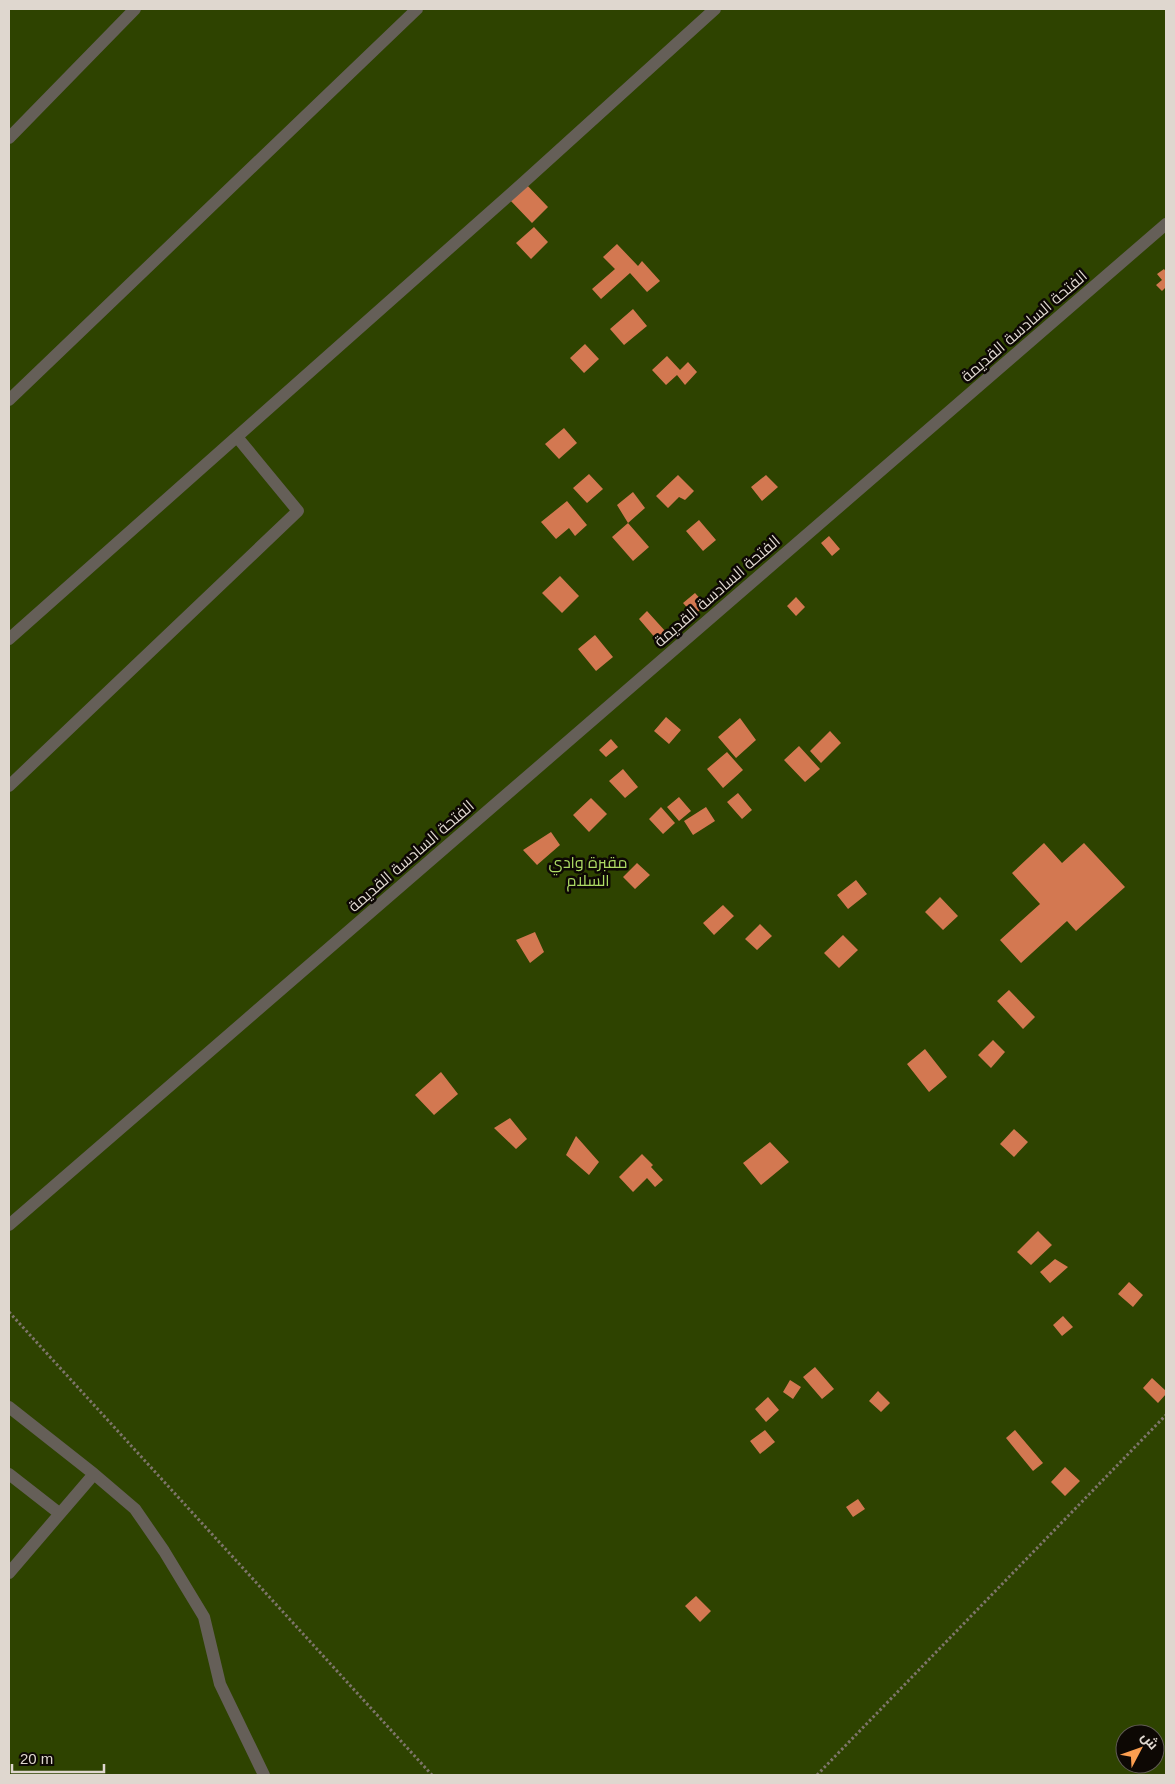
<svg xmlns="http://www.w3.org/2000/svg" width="1175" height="1784" font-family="Arial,Cairo,sans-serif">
<rect width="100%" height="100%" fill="#281d10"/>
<path fill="#2e4300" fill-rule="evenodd" d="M9 9H1166V1775H9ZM1125 1734H1155V1764H1125Z"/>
<path fill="#d37851" d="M524 182 548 207 532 223 508 198Z
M534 227 548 242 531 259 516 243Z
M617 244 638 266 642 261 660 281 647 292 630 273 601 299 592 289 615 269 603 257Z
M1164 269 1166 272V287L1162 291 1156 285 1162 280 1157 274Z
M633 309 647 326 624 345 610 329Z
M585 344 599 359 584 373 570 358Z
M667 356 680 370 688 362 697 372 685 385 677 375 666 385 652 370Z
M564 428 577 443 559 459 545 444Z
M589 474 603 489 587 503 573 488Z
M678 475 694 491 685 500 679 497 668 508 656 496Z
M766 475 778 487 762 501 751 487Z
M633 492 645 508 628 523 649 547 633 561 612 537 628 523 617 505Z
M567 501 587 525 575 536 569 528 556 539 541 522Z
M699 520 716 540 703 551 686 531Z
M829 536 840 549 832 556 821 543Z
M560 576 579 596 562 613 542 593Z
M695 593 706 605 694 615 683 603Z
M796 597 805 607 796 616 787 606Z
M647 611 666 632 657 640 639 619Z
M595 635 613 657 596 671 578 649Z
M666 717 681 730 669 744 654 731Z
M740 718 756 740 736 758 718 737Z
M830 731 841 743 821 763 810 751Z
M611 739 618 747 606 757 599 750Z
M799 746 820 769 805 782 784 760Z
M727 752 743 770 723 788 707 769Z
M623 769 638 787 625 798 609 781Z
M738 793 752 810 742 819 727 802Z
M679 797 691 811 679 821 667 807Z
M591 798 607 814 589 832 573 815Z
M661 807 675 823 663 834 649 819Z
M706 807 715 821 693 835 684 821Z
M551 832 560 845 537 865 523 850Z
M1044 843 1062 863 1084 843 1125 887 1076 931 1067 921 1021 963 1000 940 1040 904 1012 873Z
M637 863 650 875 635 889 623 877Z
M856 880 867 894 848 909 837 895Z
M940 897 958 916 943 930 925 912Z
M723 905 734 916 714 935 703 923Z
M760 924 772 936 757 950 745 939Z
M535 932 544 952 530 963 516 940Z
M843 935 858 950 839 968 824 953Z
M1009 990 1035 1017 1023 1029 997 1001Z
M993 1040 1005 1052 991 1068 978 1055Z
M925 1049 947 1077 929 1092 907 1064Z
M441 1072 458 1094 434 1115 415 1095Z
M510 1118 527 1139 516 1149 494 1128Z
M1014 1129 1028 1142 1014 1157 1000 1144Z
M576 1136 599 1162 589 1175 566 1155Z
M770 1142 789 1162 761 1185 743 1163Z
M642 1154 653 1165 651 1167 663 1180 655 1187 647 1178 633 1192 619 1177Z
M1038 1231 1052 1245 1031 1265 1017 1252Z
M1055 1259 1068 1267 1050 1283 1040 1272Z
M1129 1282 1143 1295 1133 1307 1118 1294Z
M1063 1316 1073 1327 1062 1336 1053 1325Z
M815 1367 834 1389 822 1399 803 1377Z
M1152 1378 1166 1391V1394L1158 1403 1143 1388Z
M790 1380 801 1387 793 1399 783 1392Z
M878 1391 890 1403 881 1412 869 1401Z
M768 1397 779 1410 766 1422 755 1409Z
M765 1430 775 1442 760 1454 750 1441Z
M1015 1430 1043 1463 1033 1471 1006 1438Z
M1065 1467 1080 1481 1065 1496 1051 1482Z
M858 1499 865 1509 853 1517 846 1507Z
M696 1596 711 1611 700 1622 685 1606Z"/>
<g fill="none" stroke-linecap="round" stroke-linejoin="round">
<path stroke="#7e756a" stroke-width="3" stroke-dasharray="2.5 2.5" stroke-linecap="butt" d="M9 1312 432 1775
M817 1775 1166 1415"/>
<path stroke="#655f58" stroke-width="12" d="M9 639 524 182 715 9
M9 786 298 511 237 437
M9 1407 94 1474 135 1509 164 1551 204 1617 220 1684 264 1775
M9 1474 59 1513
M9 1573 94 1474"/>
<path stroke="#655f58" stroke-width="12" d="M9 138 135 9
M9 400 417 9
M9 1225 1166 224"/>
</g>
<g text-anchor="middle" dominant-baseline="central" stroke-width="5" stroke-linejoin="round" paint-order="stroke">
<g font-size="16" fill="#dfd7cf" stroke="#0d0804">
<text transform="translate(1024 326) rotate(-41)">الفتحة السادسة القديمة</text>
<text transform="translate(717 591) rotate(-41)">الفتحة السادسة القديمة</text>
<text transform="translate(411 856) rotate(-41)">الفتحة السادسة القديمة</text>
</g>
<g font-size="16" fill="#addb65" stroke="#0d0804">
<text x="588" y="862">مقبرة وادي<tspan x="588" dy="18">السلام</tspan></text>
</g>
</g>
<rect width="1175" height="1784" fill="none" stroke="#dfd7cf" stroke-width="20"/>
<g transform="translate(1140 1749) rotate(49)"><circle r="24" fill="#0d0804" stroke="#615b55"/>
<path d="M0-4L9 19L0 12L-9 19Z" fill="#fb9e50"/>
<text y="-8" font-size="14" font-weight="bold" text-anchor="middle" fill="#dfd7cf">ش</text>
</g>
<path d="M12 1764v8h92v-8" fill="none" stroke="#dfd7cf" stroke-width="2.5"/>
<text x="20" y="1764" font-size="15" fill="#dfd7cf" stroke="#0d0804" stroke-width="4" paint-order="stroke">20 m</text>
</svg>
